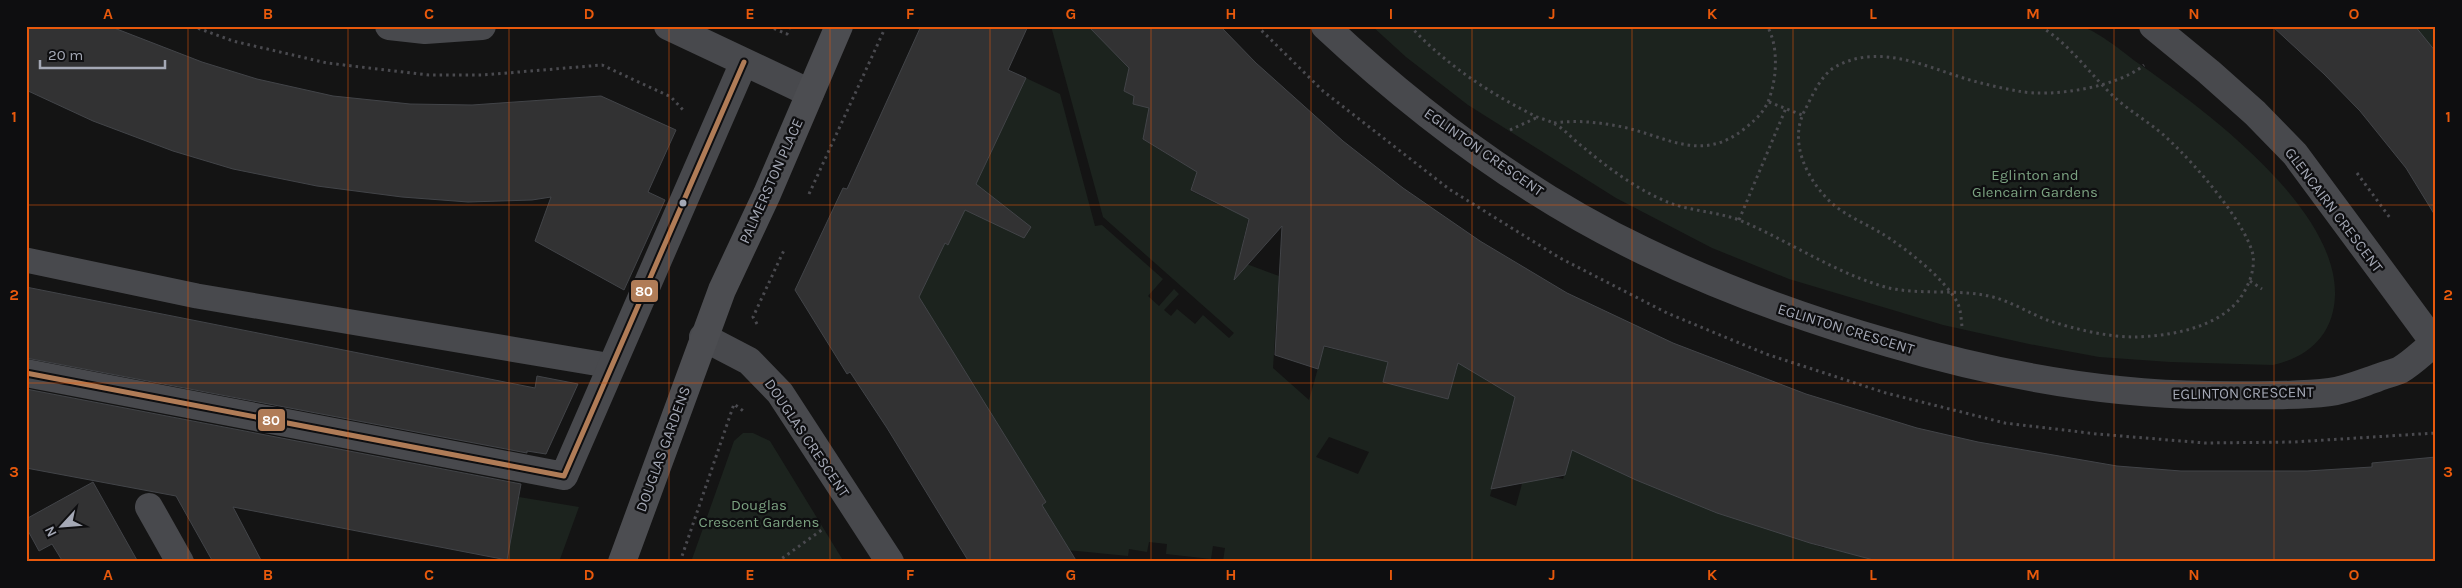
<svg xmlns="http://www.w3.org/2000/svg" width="2462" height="588" font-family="Karla,sans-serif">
<rect width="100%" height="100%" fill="#141414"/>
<path fill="#1c231e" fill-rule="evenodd" d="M1051 26H1102L1130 63 1124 91 1134 96 1133 104 1146 107 1151 94 1161 104 1147 119 1143 139 1180 162 1198 169 1191 191 1230 210 1249 216 1243 241 1250 243 1244 263 1279 276 1273 368 1309 400 1324 347 1388 362 1384 382 1448 399 1464 343 1490 356 1479 375 1492 384 1521 374 1490 496 1516 506 1527 465C1532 469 1540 478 1547 478 1554 479 1556 477 1563 479L1576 438 1785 534 1824 548 1828 537 1881 562H1227L1223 561 1225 548 1213 546 1211 559 1166 554 1167 544 1149 542 1147 552 1129 549 1128 556 1067 550 1042 505 1046 502 928 321 910 281 925 284 937 259 931 237 948 245 952 237 947 202 971 213 982 189 976 184 999 89 1017 96 1026 78 1060 94 1095 226 1102 225 1163 279 1148 296 1159 306 1174 289 1179 294 1164 310 1171 316 1177 309 1195 324 1203 315 1229 338 1234 333 1103 217ZM1329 437 1369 452 1358 474 1316 457Z
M1372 26C1536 26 1700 26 1864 26 1913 26 1963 26 2013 26 2035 26 2059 23 2079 26 2095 29 2122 51 2135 61 2201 107 2337 206 2335 295 2334 333 2310 357 2273 365L2170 362 2099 357 2029 344 1943 325 1789 279 1712 248 1616 198 1468 105 1406 57Z
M2401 26H2436V52Z
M743 433H753L770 441 844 562H691L734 441Z
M519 497 579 507 559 562H506Z"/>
<path fill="#323233" stroke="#424448" d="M26 26H109L202 62 257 79 333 96 410 104 472 105 601 96 676 130 648 192 665 200 624 290 535 241 551 197 532 200 468 202 402 197 317 186 233 169 173 151 93 121 26 90Z
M921 26H1028L1008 70 1026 78 976 184 1031 227 1024 238 965 210 948 245 945 243 919 297 1046 502 1042 505 1077 562H969L887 428 850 372 847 374 795 290 843 188 847 189Z
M1088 26H1220L1256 63 1343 141 1403 188 1480 241 1567 293 1673 343 1806 394 1917 428 1978 442 2117 466 2181 471H2307L2372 467V463L2436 457V562H1881L1810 543 1717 513 1636 480 1572 450 1565 475 1491 489 1515 397 1458 363 1448 399 1383 382 1388 362 1324 346 1318 369 1275 355 1282 226 1234 280 1249 219 1191 190 1197 172 1143 139 1149 108 1133 104 1134 96 1124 91 1129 68Z
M2272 26H2415L2436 52V217L2406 168 2360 111 2324 74Z
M26 287 535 388 537 376 578 384 546 454 527 451V453L26 358Z
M26 389 521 484 507 560 233 507 262 562H213L176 496 26 468Z
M93 482 138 562H63L52 544 39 551 26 527V519Z"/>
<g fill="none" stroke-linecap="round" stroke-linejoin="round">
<path stroke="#4a4a4f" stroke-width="3" stroke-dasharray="2.5 4" stroke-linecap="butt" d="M192 26 233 41 327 63 429 75H483L602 65 671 97 684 111
M768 26 787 34 790 26
M1257 26 1323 91 1449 189 1560 258 1667 313 1766 354 1886 393 2005 423 2097 434 2205 443 2294 442 2436 433
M1410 26C1445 64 1489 93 1535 116 1541 119 1548 120 1553 123 1564 128 1573 140 1583 147 1608 168 1639 191 1670 203 1694 212 1722 212 1744 222 1792 243 1834 272 1885 287 1920 296 1958 288 1993 297 2012 302 2029 313 2047 320 2074 329 2107 337 2135 337 2170 336 2219 328 2241 297 2249 285 2255 270 2253 255 2246 223 2195 164 2170 141 2152 123 2128 111 2110 93 2086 69 2069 44 2040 26
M1769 102 1802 115
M1554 123C1576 120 1596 122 1618 126 1665 135 1700 164 1744 129 1758 118 1767 109 1771 93 1777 74 1778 44 1767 26
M1510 130 1538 117
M2357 173 2390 218
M809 194 886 26
M1739 220 1786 108
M2250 281 2262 289
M757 324 753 317 785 248
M1962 326C1961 319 1961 311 1958 304 1946 279 1904 247 1881 233 1866 224 1849 217 1835 206 1809 184 1787 143 1805 110 1812 96 1821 75 1835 67 1883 40 1935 72 1981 83 1993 86 2006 89 2018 91 2052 98 2118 87 2144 65
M680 562 734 404 746 413
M777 562 823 529"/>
<path stroke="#48494d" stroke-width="25" d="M26 260 197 296 612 366"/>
<path stroke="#48494d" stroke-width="28" d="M389 26 425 30 482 26
M668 26 810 93
M1325 26C1419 114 1527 195 1644 251 1723 289 1805 319 1889 343 1994 374 2099 394 2208 395 2248 395 2290 397 2330 392 2346 390 2362 383 2377 378 2384 375 2393 373 2400 370 2412 363 2423 352 2434 343
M2153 26 2209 72 2255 113 2295 154 2436 345
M703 337 749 361 780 393 890 562
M26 373 564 476 744 62
M149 507 180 562"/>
<path stroke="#4c4d51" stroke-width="28" d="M622 562 722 290 767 194 839 26"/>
<g stroke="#0e0e10" stroke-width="9">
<path id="bus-1" d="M26 373 564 476 744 62"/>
</g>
<use href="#bus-1" stroke="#b07c57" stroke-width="5"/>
</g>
<path fill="none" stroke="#e8590c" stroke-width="1" stroke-opacity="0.55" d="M188 26V562M348 26V562M509 26V562M669 26V562M830 26V562M990 26V562M1151 26V562M1311 26V562M1472 26V562M1632 26V562M1793 26V562M1953 26V562M2114 26V562M2274 26V562M26 205H2436M26 383H2436"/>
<circle fill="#a4a8b5" stroke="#0e0e10" stroke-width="2" cx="683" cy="203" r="4.5"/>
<g text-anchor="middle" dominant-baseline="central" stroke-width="4.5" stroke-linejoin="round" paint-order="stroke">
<g font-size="15" fill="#a4a8b5" stroke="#0e0e10">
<text transform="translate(1484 152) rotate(35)">EGLINTON CRESCENT</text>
<text transform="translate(771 181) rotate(-66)">PALMERSTON PLACE</text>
<text transform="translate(2334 210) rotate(53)">GLENCAIRN CRESCENT</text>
<text transform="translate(1846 329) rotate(17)">EGLINTON CRESCENT</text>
<text transform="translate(2243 393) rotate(-1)">EGLINTON CRESCENT</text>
<text transform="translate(807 438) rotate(56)">DOUGLAS CRESCENT</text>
<text transform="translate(663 449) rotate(-70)">DOUGLAS GARDENS</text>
</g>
<g font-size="15" fill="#7ba180" stroke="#0e0e10">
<text x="2035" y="175">Eglinton and<tspan x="2035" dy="17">Glencairn Gardens</tspan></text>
<text x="759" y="505">Douglas<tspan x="759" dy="17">Crescent Gardens</tspan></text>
</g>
</g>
<g stroke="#0e0e10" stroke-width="2">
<rect x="630" y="279" width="29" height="24" rx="5" fill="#b07c57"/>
<rect x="257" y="408" width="29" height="24" rx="5" fill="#b07c57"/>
</g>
<g font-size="14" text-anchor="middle" font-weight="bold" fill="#fff">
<text x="644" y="296">80</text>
<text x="271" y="425">80</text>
</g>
<rect width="2462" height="588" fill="none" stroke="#0e0e10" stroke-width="55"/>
<g transform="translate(62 526) rotate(244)" stroke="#0e0e10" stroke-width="4" paint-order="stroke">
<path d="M0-4L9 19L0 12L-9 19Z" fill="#a4a8b5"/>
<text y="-8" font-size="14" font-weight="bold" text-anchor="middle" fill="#a4a8b5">N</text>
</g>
<path d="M40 60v8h125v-8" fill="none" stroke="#a4a8b5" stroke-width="2.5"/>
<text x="48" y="60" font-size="15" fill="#a4a8b5" stroke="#0e0e10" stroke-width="4" paint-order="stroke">20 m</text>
<rect x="28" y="28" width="2406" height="532" fill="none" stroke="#e8590c" stroke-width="2"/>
<g font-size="16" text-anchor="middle" font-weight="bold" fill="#e8590c">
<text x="108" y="19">A</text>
<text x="268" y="19">B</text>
<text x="429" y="19">C</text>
<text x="589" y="19">D</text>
<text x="750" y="19">E</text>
<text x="910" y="19">F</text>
<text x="1071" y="19">G</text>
<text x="1231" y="19">H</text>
<text x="1391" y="19">I</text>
<text x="1552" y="19">J</text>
<text x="1712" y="19">K</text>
<text x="1873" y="19">L</text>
<text x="2033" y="19">M</text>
<text x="2194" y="19">N</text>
<text x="2354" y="19">O</text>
<text x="14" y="122">1</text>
<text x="2448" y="122">1</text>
<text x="14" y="300">2</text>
<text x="2448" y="300">2</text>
<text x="14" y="477">3</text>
<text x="2448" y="477">3</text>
<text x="108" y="580">A</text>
<text x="268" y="580">B</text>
<text x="429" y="580">C</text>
<text x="589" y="580">D</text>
<text x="750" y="580">E</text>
<text x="910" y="580">F</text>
<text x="1071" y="580">G</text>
<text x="1231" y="580">H</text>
<text x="1391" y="580">I</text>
<text x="1552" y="580">J</text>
<text x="1712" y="580">K</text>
<text x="1873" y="580">L</text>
<text x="2033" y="580">M</text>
<text x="2194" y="580">N</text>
<text x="2354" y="580">O</text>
</g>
</svg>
